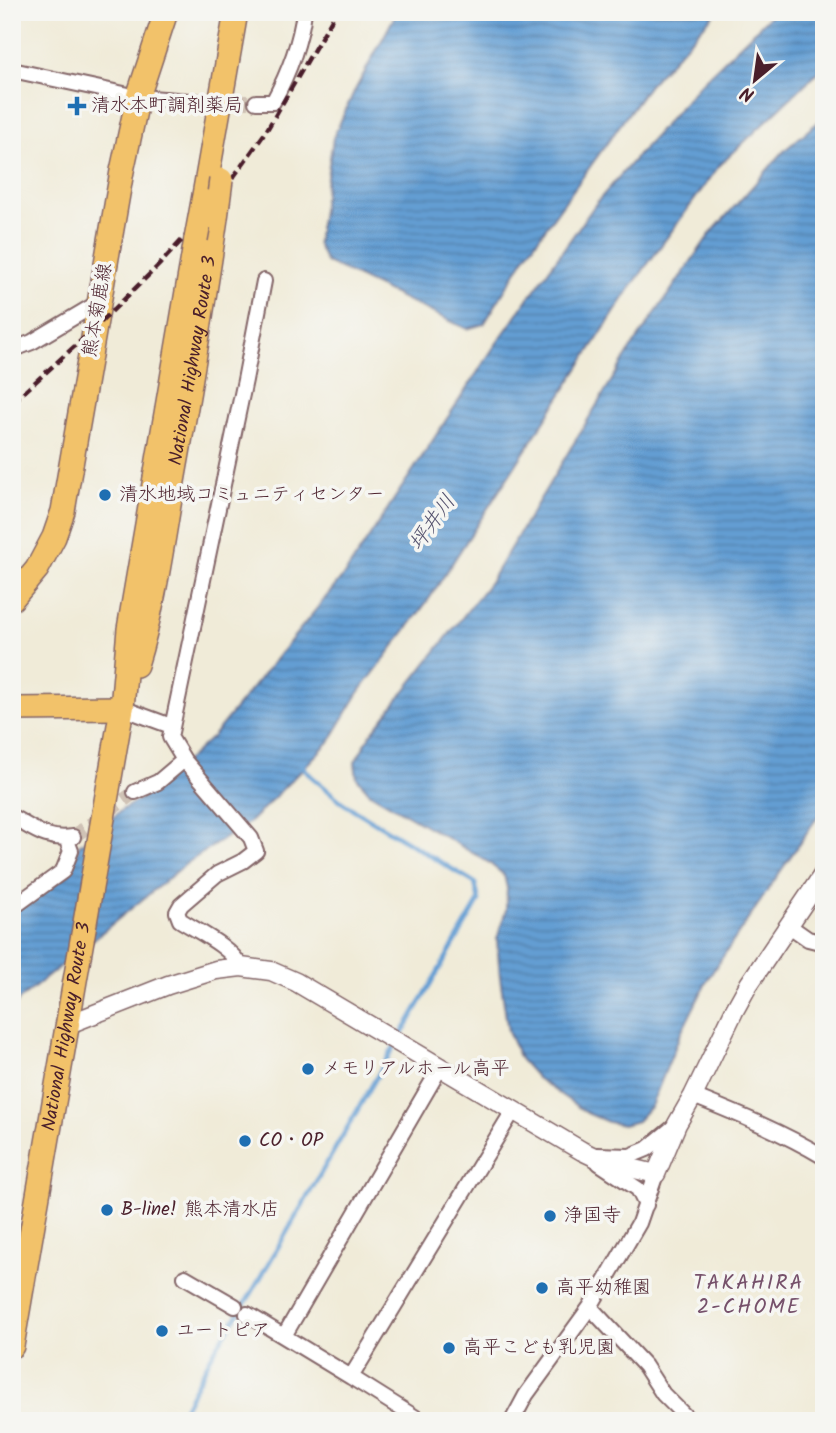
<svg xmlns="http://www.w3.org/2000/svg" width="836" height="1433" font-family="Kalam,'Klee One',sans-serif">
<defs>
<pattern id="water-rules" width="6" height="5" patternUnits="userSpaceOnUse" patternTransform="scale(1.75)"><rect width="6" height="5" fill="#639ed3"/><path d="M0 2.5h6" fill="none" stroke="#5480ab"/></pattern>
</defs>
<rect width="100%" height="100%" fill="#f6f6f2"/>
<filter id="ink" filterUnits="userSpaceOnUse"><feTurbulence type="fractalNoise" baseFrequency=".0143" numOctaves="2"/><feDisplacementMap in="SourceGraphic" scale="14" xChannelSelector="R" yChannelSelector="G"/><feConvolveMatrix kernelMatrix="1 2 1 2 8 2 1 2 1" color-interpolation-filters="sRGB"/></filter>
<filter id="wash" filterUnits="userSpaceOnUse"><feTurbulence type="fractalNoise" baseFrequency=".00686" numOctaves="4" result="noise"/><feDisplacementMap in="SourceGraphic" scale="28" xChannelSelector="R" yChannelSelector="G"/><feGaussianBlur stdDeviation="1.57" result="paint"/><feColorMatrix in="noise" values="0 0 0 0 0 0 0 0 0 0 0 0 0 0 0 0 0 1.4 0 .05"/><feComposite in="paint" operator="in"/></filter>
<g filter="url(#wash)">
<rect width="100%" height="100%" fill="#f0ebd8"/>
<path fill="url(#water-rules)" stroke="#565e7f" stroke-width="2" d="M397 12H716L649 85 527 254 484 324 467 329 326 262 317 243 333 138 353 94Z
M774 12H824V66L719 166 631 287 429 599 358 694 329 742 251 821 187 863 19 1000 12 1009V913L69 874 79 845 123 809 155 790 213 736 345 574 494 347 597 202 700 84Z
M824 117V807L709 977 680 1035 651 1106 637 1121 623 1125 608 1122 587 1113 537 1078 520 1059 508 1031 500 977 497 939 506 910 507 888 504 875 488 862 370 793 357 778 355 762 371 734 490 582 630 350 710 234 785 150Z"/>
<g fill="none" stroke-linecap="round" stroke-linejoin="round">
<path stroke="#639ed3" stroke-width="4.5" d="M301 764 311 776 343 803 475 883 479 901 399 1039
M177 1421 214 1351 251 1294 394 1047"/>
</g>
</g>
<g filter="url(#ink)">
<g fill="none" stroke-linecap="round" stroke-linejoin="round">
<path stroke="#cfc2b5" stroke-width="14" stroke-dasharray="14 7" stroke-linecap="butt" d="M213 102H256
M73 837 135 792"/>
<g stroke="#846668" stroke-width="18">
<path id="minor" d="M12 70 138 97 202 102
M256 102H273C288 74 300 44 304 12
M12 350 32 342 101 301
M122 708 171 726
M135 792 158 782 184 760
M12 817C34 829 47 841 73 837
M12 908 63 871 71 851 66 838
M788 925 808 939 824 943
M241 967C231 947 199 932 180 920L177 912 181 905 217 874 243 861 256 851 251 838 184 760 170 737 245 380 264 281
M12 1054V1053
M693 1096C738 1114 782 1132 824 1157
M597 1155 630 1156 647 1149 675 1126
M599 1163 638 1189 646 1205
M185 1277 235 1306
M590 1307 645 1366 663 1394 690 1421
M247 1314 351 1377
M284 1336 440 1068
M421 1421 351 1377 513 1111
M512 1421 526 1395 590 1307 639 1223 656 1174"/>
</g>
<g stroke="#846668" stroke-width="21">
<path id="tertiary" d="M69 1024 168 985 216 970 241 967 271 971 296 982 582 1151 605 1162 656 1174 677 1124 693 1096 734 1011 749 984 824 873"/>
</g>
<g stroke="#846668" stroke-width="26">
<path id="primary" d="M12 599 37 569 54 537 63 511 122 171 138 97 166 12
M12 709 122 708"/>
</g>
<g stroke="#846668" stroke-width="26">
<g id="trunk">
<path d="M203 201 236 12"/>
<path id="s1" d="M136 665C154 607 162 546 172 487 188 398 203 308 216 218"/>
<path id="s2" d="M12 1346 122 708 129 629 196 239"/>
</g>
</g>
<use href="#minor" stroke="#fff" stroke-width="14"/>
<use href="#tertiary" stroke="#fff" stroke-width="18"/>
<use href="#primary" stroke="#f2c26a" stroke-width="23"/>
<use href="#trunk" stroke="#f2c26a" stroke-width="23"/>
<path stroke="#4a1f2b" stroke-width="4.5" stroke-dasharray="10 5" stroke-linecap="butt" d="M12 403 96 327 159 265 212 207 265 133 336 12"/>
<g stroke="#846668" stroke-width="26" stroke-linecap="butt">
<path id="trunk-bridge" d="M216 218 221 180
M196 239 203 201"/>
</g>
<use href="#trunk-bridge" stroke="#f2c26a" stroke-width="23"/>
</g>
</g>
<g fill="#1f6fb2" stroke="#f6f6f2" stroke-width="2.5">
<path d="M73.5 95.5h7v7h7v7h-7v7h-7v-7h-7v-7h7z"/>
<circle cx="105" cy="495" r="7"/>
<circle cx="308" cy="1069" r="7"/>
<circle cx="245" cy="1141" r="7"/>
<circle cx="107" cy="1210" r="7"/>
<circle cx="550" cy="1216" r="7"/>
<circle cx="542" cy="1288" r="7"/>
<circle cx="162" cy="1331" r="7"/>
<circle cx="449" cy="1348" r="7"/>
</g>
<g text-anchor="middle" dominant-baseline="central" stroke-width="7" stroke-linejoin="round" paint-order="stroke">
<g font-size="19" fill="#4a1f2b" stroke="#f6f6f2" text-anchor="start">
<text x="91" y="106">清水本町調剤薬局</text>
<text x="119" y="495">清水地域コミュニティセンター</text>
<text x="322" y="1069">メモリアルホール高平</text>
<text x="259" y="1141">CO・OP</text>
<text x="121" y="1210">B-line! 熊本清水店</text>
<text x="564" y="1216">浄国寺</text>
<text x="556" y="1288">高平幼稚園</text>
<text x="176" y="1331">ユートピア</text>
<text x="463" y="1348">高平こども乳児園</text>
</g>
<g font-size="19" fill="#4a1f2b" stroke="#f6f6f2">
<text transform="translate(98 310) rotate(-80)">熊本菊鹿線</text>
<text stroke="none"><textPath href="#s1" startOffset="310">National Highway Route 3</textPath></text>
<text stroke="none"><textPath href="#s2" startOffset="324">National Highway Route 3</textPath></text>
</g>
<g font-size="21" font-style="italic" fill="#54526e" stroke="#f6f6f2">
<text transform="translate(433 523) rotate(-54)">坪井川</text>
</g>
<g font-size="21" letter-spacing="2" fill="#76516b" stroke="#f6f6f2">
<text x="749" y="1283">TAKAHIRA<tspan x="749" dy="24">2-CHOME</tspan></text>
</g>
</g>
<rect width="836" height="1433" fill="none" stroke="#f6f6f2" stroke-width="42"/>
<g transform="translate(755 80) rotate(209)" stroke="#f6f6f2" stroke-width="5" paint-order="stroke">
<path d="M0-5L12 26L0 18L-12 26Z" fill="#4a1f2b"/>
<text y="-10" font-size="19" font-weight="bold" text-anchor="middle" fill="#4a1f2b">N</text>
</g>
</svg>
